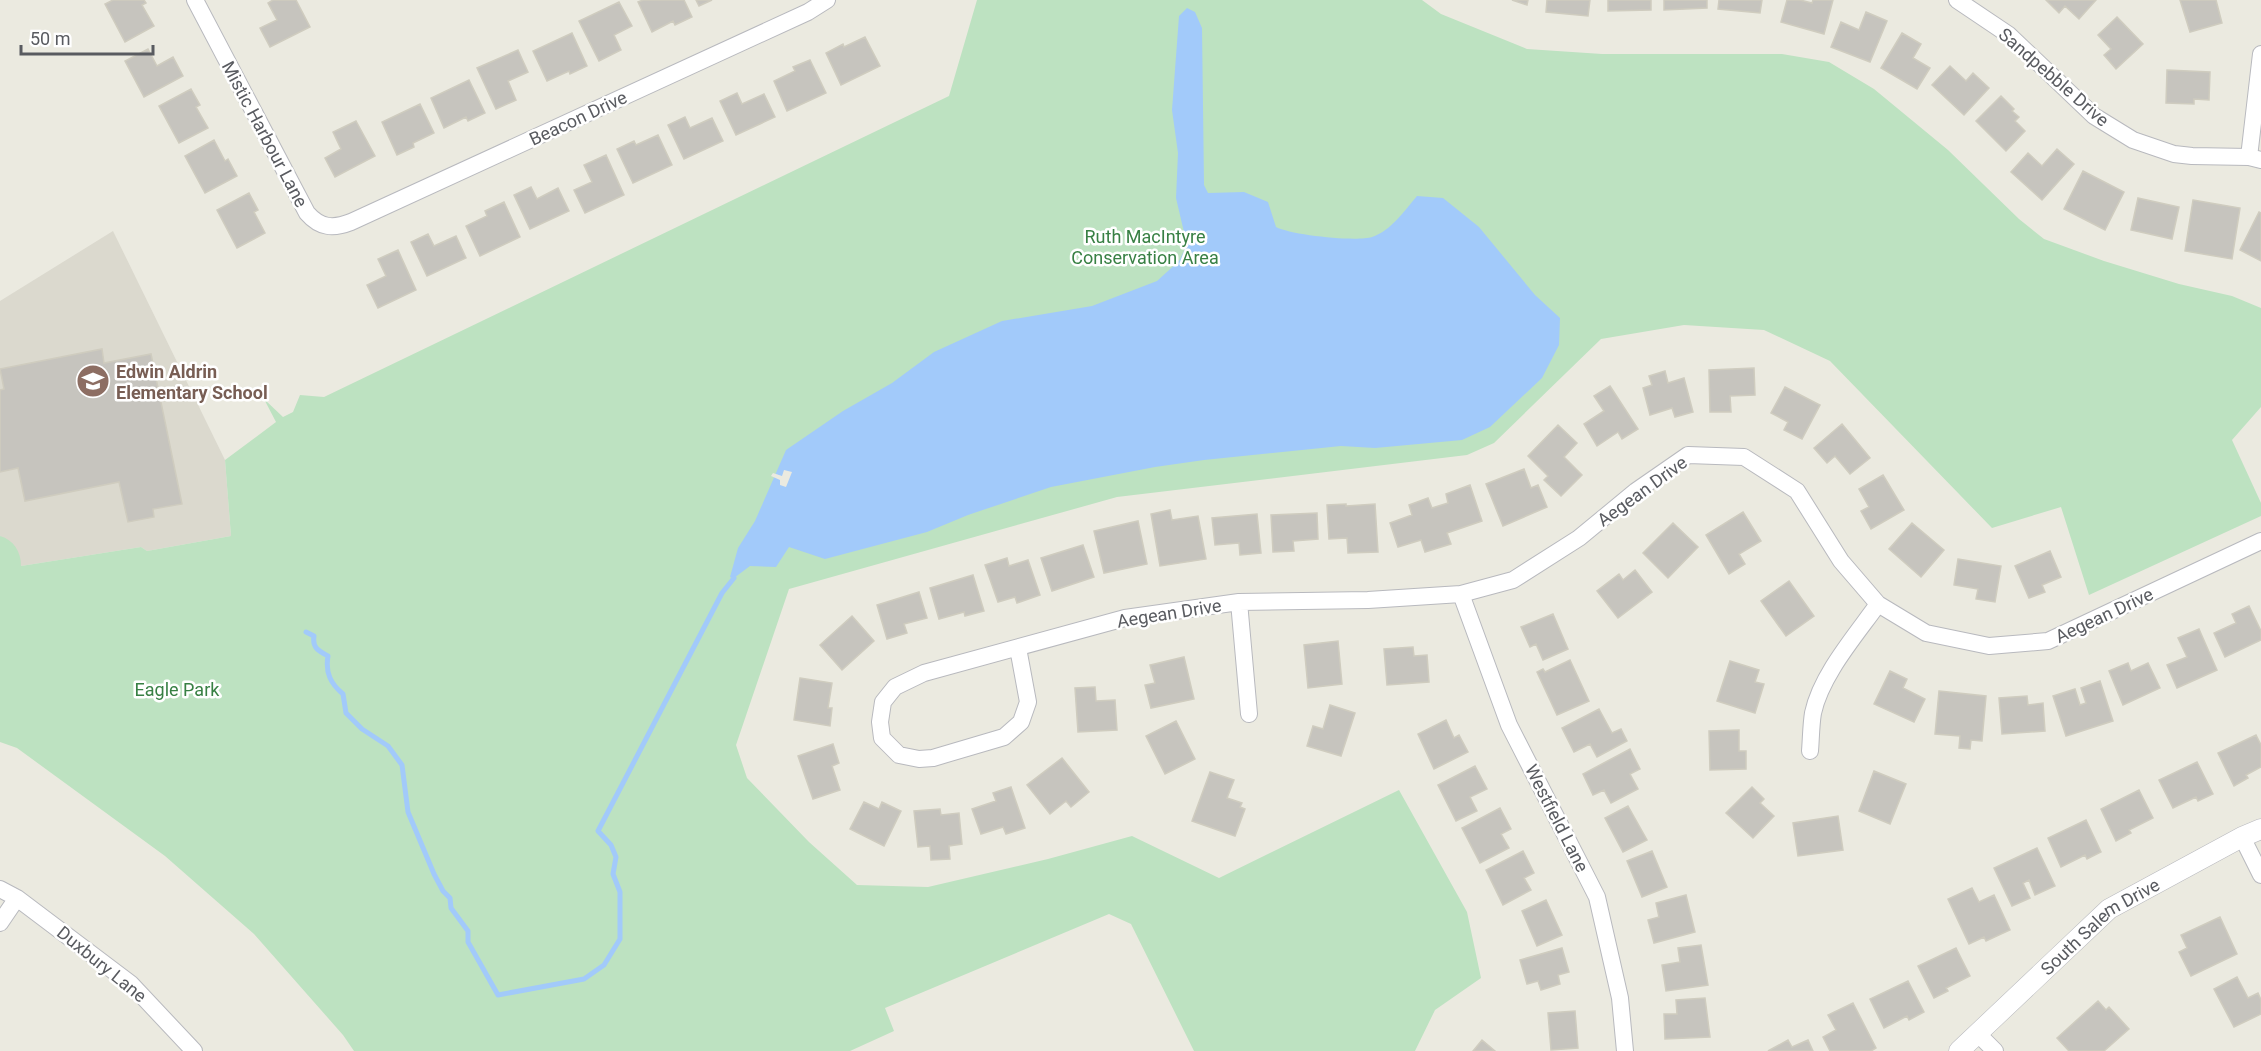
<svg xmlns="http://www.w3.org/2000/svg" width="2261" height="1051" font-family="Roboto,sans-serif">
<rect width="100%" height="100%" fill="#ebeae0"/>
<path fill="#dbd9ce" d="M113 231 225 460 231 536 147 551 141 547 21 566 0 536V301Z"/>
<path fill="#bde2c1" d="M977 0H1422L1441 14 1527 49 1602 54H1782L1829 62 1874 89 1948 150 2019 219 2044 239 2104 261 2179 284 2232 296 2261 308V407L2232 440 2261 503V516L2089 595 2061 507 1992 528 1830 361 1764 330 1684 325 1601 339 1494 443 1467 455 1117 497 789 589 736 745 747 778 809 842 857 885 928 887 1048 859 1132 836 1219 878 1399 790 1467 912 1481 978 1435 1010 1415 1051H1194L1131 924 1109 914 885 1008 894 1031 850 1051H354L343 1035 254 934 165 856 17 748 0 742V536C14 540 21 552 21 566L141 547 147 551 231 536 225 460 276 422 264 399 283 417 293 412 300 395 324 397 949 96Z"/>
<path fill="#a2cafa" d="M1187 8 1195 12 1202 28 1204 185 1208 193 1244 192 1268 202 1276 227C1291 235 1356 242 1372 237 1391 231 1405 210 1417 196L1443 198 1479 227 1535 295 1560 318 1559 345 1542 378 1490 427 1462 440 1375 448 1341 446 1204 460 1155 467 1051 487 968 515 927 532 825 559 789 547 776 567 750 566 734 578 730 577 738 548 755 521 786 450 843 411 892 383 934 352 1002 321 1092 306 1157 281 1179 261 1187 245 1176 198 1178 153 1172 110 1179 16Z"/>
<path fill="#ebeae0" d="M784 470 792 472 786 487 780 485V480L771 476 773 473 782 476Z"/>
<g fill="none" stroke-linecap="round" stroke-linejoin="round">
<path stroke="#a2cafa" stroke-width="5" d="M306 632 314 636C312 648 319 651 328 656 325 673 331 684 343 694L346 713 362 729 388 746 402 765 408 812 434 874 443 891 450 898 451 908 468 931V942L498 995 584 979 604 965 620 939V892L613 874 616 857 611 845 598 831 722 593 734 578"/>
</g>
<path fill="#c6c4be" stroke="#cfccbf" stroke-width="1.5" d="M113 0H144L146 3 142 5 154 26 125 42 105 4Z
M273 0H296L310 27 270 47 260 28 277 20 268 3Z
M643 0H684L692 17 675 25 673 21 652 32 638 2Z
M696 0H712L699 6Z
M1512 0H1528L1527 5Z
M1547 0H1590L1588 16 1546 12Z
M1608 0H1651V10L1608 11Z
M1664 0H1707V8L1664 10Z
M1719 0H1762L1760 13 1718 9Z
M1787 0H1800L1812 3 1813 0H1833L1824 34 1781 22Z
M2046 0H2096L2079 19 2065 6 2059 13Z
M2180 0H2216L2222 23 2190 32Z
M619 2 632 26 614 35 621 50 599 61 579 21Z
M1866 12 1887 21 1870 62 1831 47 1841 22 1859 30Z
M2117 17 2143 44 2116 69 2104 55 2111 49 2098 35Z
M572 33 587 66 570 74 569 71 547 81 533 51Z
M1902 33 1921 44 1913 58 1930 68 1917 89 1881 68Z
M865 37 880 66 841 85 826 53 843 44 844 47Z
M148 49 157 66 173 57 183 76 144 97 125 61Z
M518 50 528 72 508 81 516 100 496 109 477 68Z
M810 60 826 93 787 111 774 81 795 71 793 67Z
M1950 66 1966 81 1973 73 1989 88 1964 115 1932 85Z
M2167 70 2210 72 2209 100 2194 99V104L2166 103Z
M469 80 485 113 468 121 466 117 444 128 431 98Z
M191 89 200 105 196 107 208 128 179 143 159 106Z
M737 93 742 104 764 94 775 117 736 135 720 101Z
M2001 96 2014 109 2012 111 2019 117 2015 121 2025 131 2006 151 1976 121Z
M420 104 434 133 413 143 414 147 397 155 382 122Z
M685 117 690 128 712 118 723 141 684 159 668 125Z
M356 121 375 156 335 177 325 158 341 149 333 132Z
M658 135 672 165 633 183 617 149 634 141 636 145Z
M214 140 225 161 228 159 237 176 205 193 185 156Z
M2057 149 2074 164 2042 200 2011 172 2028 153 2042 166Z
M606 155 624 195 585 213 574 190 592 182 584 165Z
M2083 171 2124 192 2105 230 2064 209Z
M531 187 537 199 558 188 569 211 530 229 514 195Z
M249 193 258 210 254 212 265 233 237 248 217 210Z
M2138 198 2179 207 2172 239 2131 230Z
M2193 200 2240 208 2232 259 2185 251Z
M504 202 520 237 480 256 466 226 487 216 485 211Z
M2259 212 2261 213V261L2240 250Z
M428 234 434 246 456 236 466 258 427 276 411 242Z
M398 250 416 290 378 308 367 285 386 276 378 259Z
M102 349 104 363 151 354 182 504 153 509 154 517 128 522 119 482 25 501 18 468 0 472V390L4 389 0 369Z
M1754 368 1755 395 1730 396 1731 412H1710L1709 370Z
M1665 371 1668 383 1684 378 1693 412 1675 417 1672 408 1650 415 1643 388 1652 385 1649 376Z
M1610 386 1638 429 1622 439 1618 432 1597 446 1584 424 1604 411 1594 396Z
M1785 387 1820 405 1802 439 1784 430 1788 422 1771 413Z
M1842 424 1870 458 1850 474 1835 456 1827 463 1814 448Z
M1558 425 1577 443 1564 457 1582 475 1561 496 1544 480 1548 476 1528 456Z
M1524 469 1531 488 1538 485 1547 507 1503 526 1486 484Z
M1883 475 1904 510 1871 529 1861 511 1869 507 1859 489Z
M1470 485 1482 521 1447 533 1451 544 1425 552 1421 540 1398 547 1390 523 1412 515 1409 505 1428 498 1432 508 1448 503 1446 494Z
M1346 504V506L1375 504 1378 552 1348 553 1347 538 1329 539 1327 505Z
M1170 510 1172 520 1198 516 1206 559 1160 566 1151 514Z
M1743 512 1761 541 1739 554 1745 564 1729 574 1706 535Z
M1317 513 1318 539 1293 541 1294 551 1273 552 1271 515Z
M1257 514 1261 553 1240 555 1239 543 1215 545 1212 518Z
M1138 521 1147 564 1104 573 1094 531Z
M1673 523 1698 547 1668 578 1643 553Z
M1912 523 1944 550 1921 577 1889 549Z
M1083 545 1094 577 1052 591 1041 558Z
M2050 551 2061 577 2042 585 2045 592 2029 598 2015 566Z
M1007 558 1009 566 1028 560 1040 595 1017 603 1015 597 998 602 985 565Z
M1958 559 2001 566 1995 602 1976 599 1978 589 1954 585Z
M1635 570 1652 592 1618 618 1597 591 1619 574 1623 580Z
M973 575 984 611 965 616 964 612 939 619 930 588Z
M1789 581 1814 616 1786 636 1761 601Z
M919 592 927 618 904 624 907 633 887 639 877 605Z
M2249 606 2261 631V640L2225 657 2214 633 2236 623 2232 614Z
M1553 614 1568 649 1543 660 1536 644 1530 647 1521 627Z
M852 616 874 641 842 670 820 645Z
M2199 629 2217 670 2177 688 2167 665 2187 657 2178 638Z
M1338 641 1342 684 1308 688 1304 645Z
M1413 647 1414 656 1427 655 1429 682 1387 685 1384 649Z
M1184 657 1194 699 1151 708 1145 685 1155 683 1150 665Z
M1570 660 1589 701 1557 715 1537 672 1543 669 1545 672Z
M1730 661 1759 670 1755 682 1764 684 1755 713 1717 701Z
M2128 663 2131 671 2148 663 2160 688 2123 705 2109 671Z
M1890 671 1907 679 1903 688 1925 699 1914 722 1874 704Z
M800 678 832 683 828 708H832L830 726 794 720Z
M2100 681 2113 721 2066 736 2053 696 2075 689 2080 705 2086 703 2081 688Z
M1095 687 1096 701 1115 700 1117 730 1078 732 1075 688Z
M1939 691 1986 696 1982 741 1971 740 1970 749 1959 748 1960 736 1935 734Z
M2027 696 2028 705 2043 703 2045 731 2002 734 1999 698Z
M1330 705 1355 713 1341 756 1307 746 1313 726 1323 729Z
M1599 709 1612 733 1621 729 1627 741 1597 757 1590 744 1574 752 1562 728Z
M1446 720 1454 738 1459 735 1468 752 1434 769 1418 734Z
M1176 721 1195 759 1165 774 1146 736Z
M1739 730V751H1746V769L1710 770 1709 731Z
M2256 735 2261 745V767L2246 775 2248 778 2234 786 2218 753Z
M833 744 839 763 832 766 840 790 813 799 798 756Z
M1630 749 1640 769 1630 774 1638 789 1611 803 1604 790 1593 795 1583 774Z
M1062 758 1089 792 1071 807 1066 801 1050 814 1027 785Z
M2197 762 2213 794 2198 801 2196 797 2173 808 2159 780Z
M1475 766 1487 789 1470 797 1477 811 1456 821 1438 785Z
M1874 771 1906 784 1890 824 1859 811Z
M1210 772 1234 780 1227 798 1242 803 1240 807 1245 809 1235 836 1192 821Z
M1011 787 1025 828 1006 834 1003 827 981 834 972 809 996 801 993 793Z
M1752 787 1764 799 1760 803 1774 816 1753 838 1726 813Z
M2139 790 2153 818 2129 830 2131 833 2116 841 2101 809Z
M864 802 879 809 882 802 901 811 884 846 850 829Z
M1628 806 1647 840 1623 852 1605 818Z
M1500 808 1511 829 1501 834 1509 848 1480 863 1462 828Z
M940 809 941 815 959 813 962 844 949 846 950 859 931 860 930 846 918 847 914 811Z
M1838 816 1843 850 1798 856 1793 823Z
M2086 820 2101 852 2087 859 2085 855 2061 867 2048 838Z
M2037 848 2055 886 2035 895 2029 880 2023 883 2030 898 2012 906 1994 868Z
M1523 851 1534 873 1524 878 1531 890 1503 905 1486 870Z
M1652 851 1667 887 1642 897 1627 861Z
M1972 888 1979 902 1994 895 2010 930 1986 941 1984 937 1969 944 1948 899Z
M1686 895 1695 932 1654 943 1648 920 1659 917 1656 903Z
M1546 900 1562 935 1537 946 1522 911Z
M2220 917 2237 954 2191 976 2179 952 2187 948 2181 935Z
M1701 945 1708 985 1666 991 1662 965 1680 962 1678 948Z
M1562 948 1569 972 1558 975 1560 984 1541 990 1538 981 1527 984 1520 960Z
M1956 948 1970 976 1946 988 1948 991 1934 998 1918 966Z
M2237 977 2248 998 2258 993 2261 1000V1014L2234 1027 2214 989Z
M1908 981 1924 1012 1909 1020 1907 1016 1884 1028 1870 999Z
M1705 998 1710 1037 1665 1039 1664 1014H1677L1676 1000Z
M2098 1001 2106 1010 2109 1007 2129 1029 2104 1051H2069L2057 1038Z
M1853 1003 1876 1048 1871 1051H1830L1823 1037 1836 1030 1828 1015Z
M1575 1011 1578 1048 1551 1050 1548 1013Z
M1482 1040 1495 1051H1473Z
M1788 1040 1792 1047 1808 1040 1813 1051H1768Z"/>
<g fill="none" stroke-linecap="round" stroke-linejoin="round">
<g stroke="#b8b9be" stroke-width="18">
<path id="minor" d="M195 0 307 213C320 228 333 229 351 222L808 12 827 0
M1957 0 2009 35 2094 116 2133 140 2174 154 2192 156 2249 157 2261 160
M2249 157 2261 54
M1461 594 1509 725 1597 897 1620 998 1625 1051
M1239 602 1249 714
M1018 648 1028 702 1021 722 1004 737 933 758 919 759 899 755 882 738 880 722 883 702 895 687 924 673 1125 618 1239 602 1368 600 1461 594 1513 580 1579 538 1636 491 1688 455 1744 457 1797 491 1841 561 1878 604 1926 633 1989 646 2048 641 2261 541
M1810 751C1811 739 1811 725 1813 713 1821 675 1856 635 1878 604
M2242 837 2261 875
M0 889 17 898 131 984 194 1051
M0 923 17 898
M1977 1033 1995 1051"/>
</g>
<g stroke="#b8b9be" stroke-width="21">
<g id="tertiary">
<path id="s1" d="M1959 1051 2109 909 2242 837 2261 829"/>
</g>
</g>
<use href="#minor" stroke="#fff" stroke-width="16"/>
<use href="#tertiary" stroke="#fff" stroke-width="20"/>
</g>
<defs>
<g id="school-disc" transform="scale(1.725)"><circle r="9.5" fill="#8d6e63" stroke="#fff"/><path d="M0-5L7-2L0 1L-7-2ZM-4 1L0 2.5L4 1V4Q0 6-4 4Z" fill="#fff"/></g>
</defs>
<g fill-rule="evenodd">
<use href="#school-disc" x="93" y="381"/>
</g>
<g text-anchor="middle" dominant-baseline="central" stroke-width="5" stroke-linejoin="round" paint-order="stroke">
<g font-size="18" fill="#595b60" stroke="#fff">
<text transform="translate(2054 77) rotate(41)">Sandpebble Drive</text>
<text transform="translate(578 118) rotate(-25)">Beacon Drive</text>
<text transform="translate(265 134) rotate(62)">Mistic Harbour Lane</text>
<text transform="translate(1642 491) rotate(-36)">Aegean Drive</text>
<text transform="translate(1169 613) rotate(-9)">Aegean Drive</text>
<text transform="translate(2104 615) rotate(-25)">Aegean Drive</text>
<text transform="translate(1557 818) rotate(63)">Westfield Lane</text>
<text stroke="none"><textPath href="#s1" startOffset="189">South Salem Drive</textPath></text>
<text transform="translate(102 964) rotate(39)">Duxbury Lane</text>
</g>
<g font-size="18" fill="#388044" stroke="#fff">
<text x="1145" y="236">Ruth MacIntyre<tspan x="1145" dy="21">Conservation Area</tspan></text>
<text x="177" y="689">Eagle Park</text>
</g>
<g font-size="18" font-weight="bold" fill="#785e54" stroke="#fff" text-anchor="start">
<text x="116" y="371">Edwin Aldrin<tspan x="116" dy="21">Elementary School</tspan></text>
</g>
</g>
<path d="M21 45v9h132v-9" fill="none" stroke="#595b60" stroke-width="3"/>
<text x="30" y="45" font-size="18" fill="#595b60" stroke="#ffffff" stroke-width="4.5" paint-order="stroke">50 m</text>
</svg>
